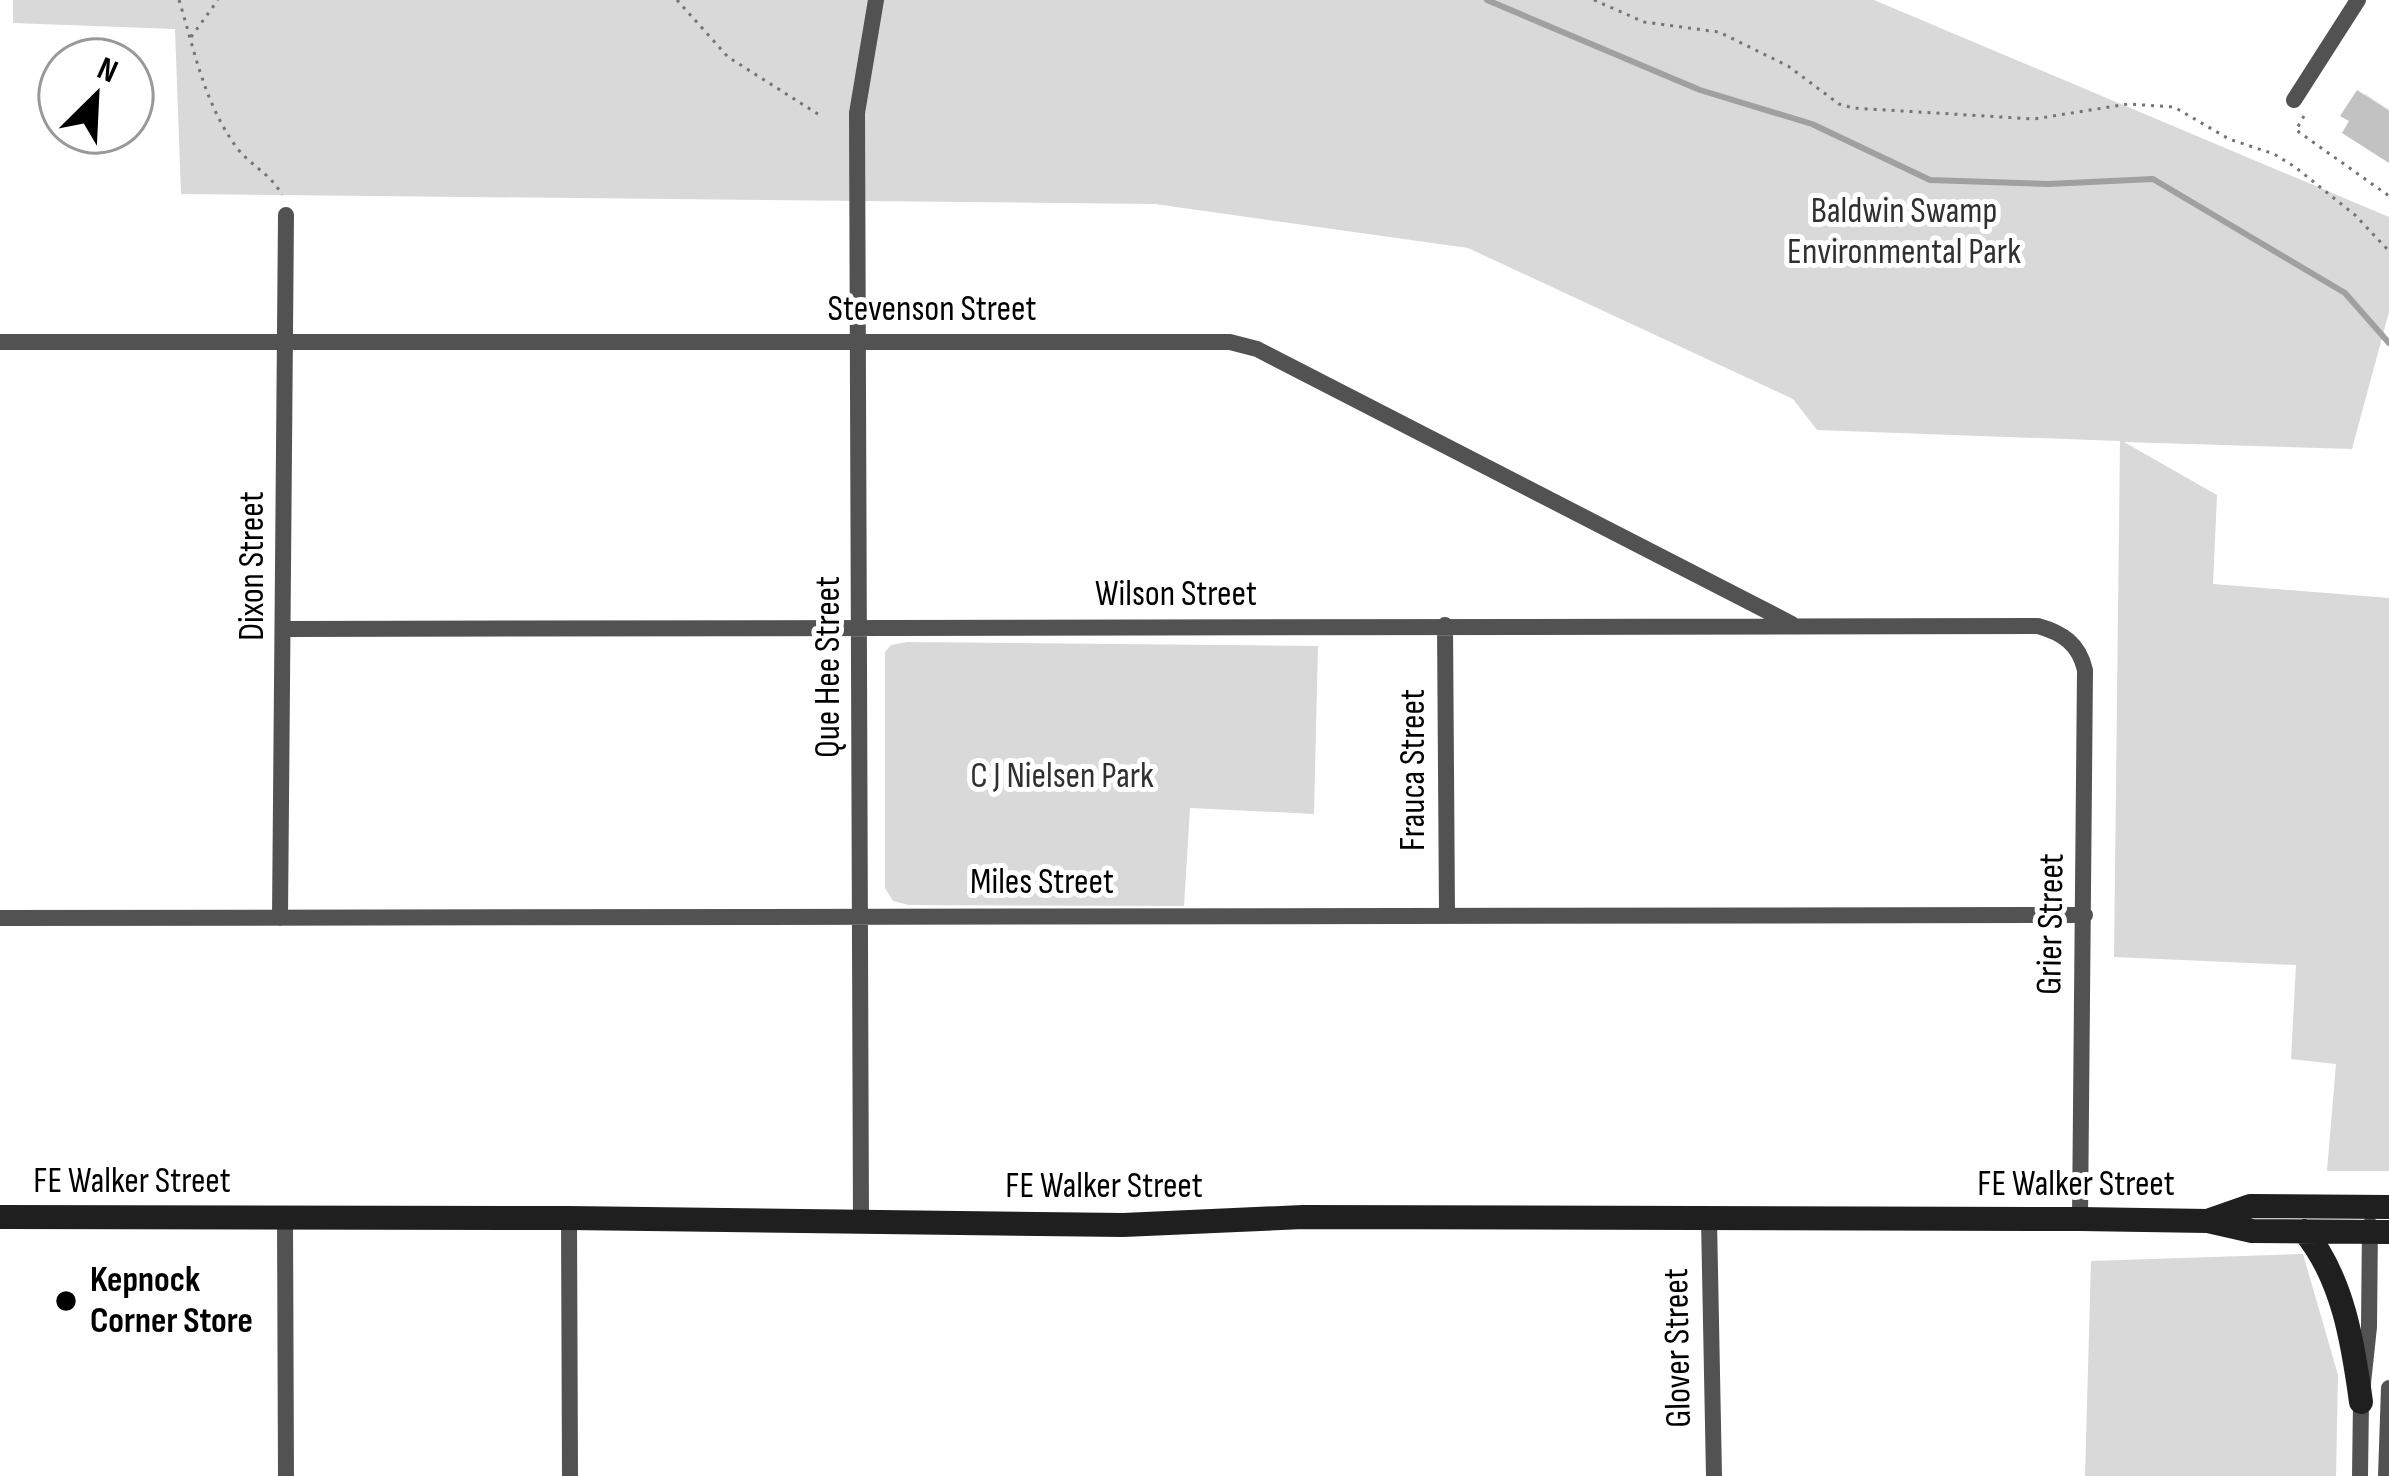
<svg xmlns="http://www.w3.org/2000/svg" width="2389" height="1476" font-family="'Sofia Sans Condensed',sans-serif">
<defs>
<filter id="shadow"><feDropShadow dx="8" dy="4.5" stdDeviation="0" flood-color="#0004"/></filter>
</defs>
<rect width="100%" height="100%" fill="#fff"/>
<path fill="#d9d9d9" d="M13 0H1874L2389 217V312L2352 449 2124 442 2217 495 2213 584 2389 598V1171H2327L2336 1064 2291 1059 2296 965 2114 957 2120 441 1817 430 1793 399 1468 248 1155 204 181 194 175 29 13 23Z
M907 642 1318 646 1314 814 1190 808 1184 906 909 905 893 901 885 888V652L891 645Z
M2303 1254 2338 1375 2336 1476H2085L2091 1261Z"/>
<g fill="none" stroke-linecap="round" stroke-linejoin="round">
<path stroke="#a0a0a0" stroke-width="6" d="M1487 0 1700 90 1812 124 1930 180 2048 184 2153 179 2345 293 2389 343"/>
</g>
<path fill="#c2c2c2" filter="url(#shadow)" d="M2357 90 2389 111V163L2342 133 2349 121 2340 116Z"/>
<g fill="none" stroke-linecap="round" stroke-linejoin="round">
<path stroke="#747474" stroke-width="3" stroke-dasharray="3 6" stroke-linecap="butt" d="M179 0C195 52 204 103 237 148 251 166 271 174 282 195
M677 0 728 57 821 116
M1594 0 1644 22 1719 32 1788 66 1839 104 1853 108 2034 119 2128 104 2174 107 2229 139 2274 154 2295 167 2355 215 2389 251
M191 37 218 0
M2304 116 2296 130 2389 196"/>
<path stroke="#525252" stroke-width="16" d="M2294 100 2358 0
M0 342H1230L1257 349 1792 624
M1445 625 1447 914
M285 629 2038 626C2063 633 2079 644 2085 670L2080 1219
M0 918 2085 915
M280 918 286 215
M285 1217 286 1476
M569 1218 570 1476
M1709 1219 1714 1476
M861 1221 857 113 876 0
M2360 1476 2361 1402 2369 1327 2370 1225
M2386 1476 2389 1388"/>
<path stroke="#1f1f1f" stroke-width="24" d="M0 1217 569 1218 1123 1225 1303 1217 2080 1219 2208 1221 2252 1231 2389 1232
M2210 1220 2250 1206 2389 1207
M2304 1231C2343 1278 2353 1343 2361 1402"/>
</g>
<circle fill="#000" stroke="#fff" stroke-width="4.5" cx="66" cy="1301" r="12"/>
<g text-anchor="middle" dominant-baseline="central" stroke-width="10" stroke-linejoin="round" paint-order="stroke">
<g font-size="36" fill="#303030" stroke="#fff">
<text x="1904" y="211">Baldwin Swamp<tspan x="1904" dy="41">Environmental Park</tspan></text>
<text x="1062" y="776">C J Nielsen Park</text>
</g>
<g font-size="36" fill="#000" stroke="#fff">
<text x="932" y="309">Stevenson Street</text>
<text transform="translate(252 566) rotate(-90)">Dixon Street</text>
<text x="1176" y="594">Wilson Street</text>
<text transform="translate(828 667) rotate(-90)">Que Hee Street</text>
<text transform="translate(1413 770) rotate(-90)">Frauca Street</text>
<text x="1042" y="882">Miles Street</text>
<text transform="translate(2051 924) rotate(-89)">Grier Street</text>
<text x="132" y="1181">FE Walker Street</text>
<text x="2076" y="1184">FE Walker Street</text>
<text x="1104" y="1186">FE Walker Street</text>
<text transform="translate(1678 1348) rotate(-91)">Glover Street</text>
</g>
<g font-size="36" font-weight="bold" fill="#000" stroke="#fff" text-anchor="start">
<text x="90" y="1280">Kepnock<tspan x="90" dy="41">Corner Store</tspan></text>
</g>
</g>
<g transform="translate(96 96) rotate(24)"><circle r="57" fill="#ffffff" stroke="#999999" stroke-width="3"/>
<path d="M0-9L21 45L0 30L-21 45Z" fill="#000000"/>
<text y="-18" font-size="33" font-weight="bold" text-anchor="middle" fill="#000000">N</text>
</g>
</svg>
